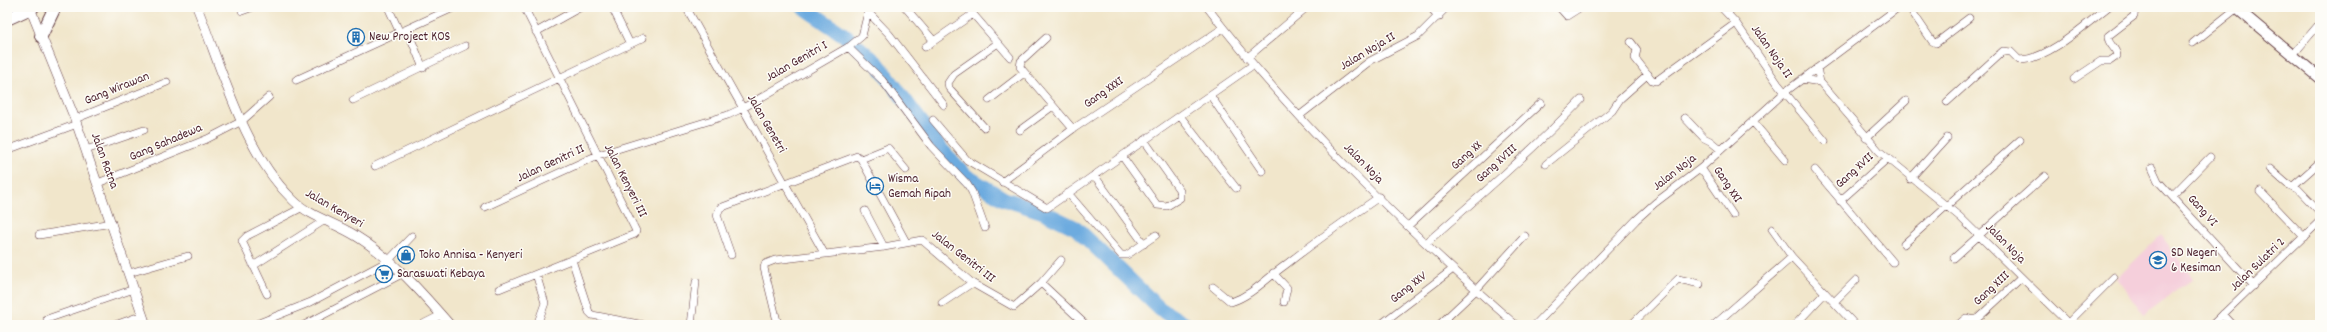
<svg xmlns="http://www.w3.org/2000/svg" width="2327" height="332" font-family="Dekko,sans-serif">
<rect width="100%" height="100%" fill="#fdfcf7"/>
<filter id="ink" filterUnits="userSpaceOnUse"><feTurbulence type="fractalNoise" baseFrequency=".025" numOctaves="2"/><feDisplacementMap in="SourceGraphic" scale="8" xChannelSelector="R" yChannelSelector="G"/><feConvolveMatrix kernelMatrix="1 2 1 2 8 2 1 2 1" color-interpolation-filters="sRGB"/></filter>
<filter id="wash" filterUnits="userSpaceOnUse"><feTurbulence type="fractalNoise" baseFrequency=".012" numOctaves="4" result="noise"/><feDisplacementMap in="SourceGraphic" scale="16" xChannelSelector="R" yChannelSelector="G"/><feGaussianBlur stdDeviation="0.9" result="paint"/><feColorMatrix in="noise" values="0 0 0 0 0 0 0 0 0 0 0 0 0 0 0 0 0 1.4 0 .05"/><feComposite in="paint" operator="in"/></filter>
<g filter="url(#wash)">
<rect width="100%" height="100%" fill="#f1e6cb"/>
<path fill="#f5cfdb" d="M2161 235 2193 278 2144 315 2117 278Z"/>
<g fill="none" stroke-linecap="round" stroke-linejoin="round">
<path stroke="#6dabdf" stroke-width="15" d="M803 7 844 35 878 64 941 149 966 176 1004 199 1041 211 1076 228 1160 309 1186 325"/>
</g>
</g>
<g filter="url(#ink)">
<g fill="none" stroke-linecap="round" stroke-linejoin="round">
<g stroke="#633d43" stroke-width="8">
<path id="minor" d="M388 7 400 33
M612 7 630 44
M686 7 824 253
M905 7 934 41
M967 7 1010 57
M1207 7C1297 124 1405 228 1516 325
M1430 7 1439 17
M1559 7 1567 16 1581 7
M1721 7 1736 23 1778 84 1825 141
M1909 7 1932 41 1936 43 1969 18
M242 11 253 7
M868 12 889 34 944 105
M1727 13 1734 7
M407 29 423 68
M536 32 581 7
M1046 38 1021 61 1020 67 1073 129
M1631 42 1637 50 1635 58 1652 80 1656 81 1736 23
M2193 43 2237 8
M848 47 882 80 931 146 967 184 972 192 985 228
M925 47 973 14
M2292 56 2320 23
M1247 58 1307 7
M1817 68 1820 82 1879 151 1960 217 2070 325
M1802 79 1820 82
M2074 79 2101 61H2110L2117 56C2117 48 2107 44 2108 36L2134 16 2135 7
M296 80 455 7
M1210 95 1262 171
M353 100 465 46
M989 100 1024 73
M1947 102 2003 51 2011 52 2019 60C2048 60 2086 24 2108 7
M1180 116 1236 188
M1299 116 1370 61 1418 36 1447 7
M1685 118 1704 138 1710 141 1721 150
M75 119 167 82
M933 120 967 160 1047 208 1253 65
M1753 122 1785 160
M984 127 949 88 948 83 954 74 998 43
M1020 130 1053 106
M1866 138 1906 101
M7 150 77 124
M86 150 144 130
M1122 156 1157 205 1167 206 1180 198V191L1144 140
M861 159 888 148 906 170
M1546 164 1612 111 1620 99 1648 74
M375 166 643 38
M1701 168 1733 215
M2152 168 2158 181 2254 286
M2270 169 2287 184 2298 189 2320 212
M1815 170 1893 262
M1094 175 1144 244
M1910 179 1947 138
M1002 182 1073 129 1223 28
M98 183 207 139 242 121 269 97
M2293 186 2320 162
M2260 191 2304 237
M1068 193 1121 255H1127L1156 235
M2172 196 2210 157
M1840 201 1887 159
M485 207 598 155 728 115 743 108 850 46 862 36 868 12 872 7
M865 211 884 247
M1408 226 1541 103
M1772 229 1792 257 1855 325
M39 235 112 223
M1426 243C1479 197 1532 151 1581 100
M1904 244 2020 140
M731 255 717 215 720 208 857 156 861 159 906 242
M1954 258 2045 176
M572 260 589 312 592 315 644 325
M253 266 325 220
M129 273 188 256
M1273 273 1287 288 1284 302
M536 274 545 303 537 325
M1041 283 1086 325
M1213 287 1231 302C1252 295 1266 279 1284 266 1315 242 1347 219 1379 197
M499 289 635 234 636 231 524 7
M267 294 242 241 247 236 301 208
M1834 302 1856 280
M942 303 972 283
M2223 314 2233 325
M47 319 134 289
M2068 323 2114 277
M1959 324 1966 318 1974 320 1978 318 2021 278
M115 325 143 315
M254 325 311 302 388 261 412 236
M304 325 402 274
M421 325 441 315
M691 325 696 282
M778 325 764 268 765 264 775 260 884 247 922 240 972 283 1014 307 1041 283 1061 260
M1380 325 1453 269
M1439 325 1475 291 1525 236
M1535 325 1636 220 1655 203 1701 168 1785 92 1899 7
M1631 325 1678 279 1700 284
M1714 325 1792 257
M1795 325 1825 293
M2212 325 2320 221"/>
</g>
<g stroke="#633d43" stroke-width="10">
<path id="tertiary" d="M197 7C222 69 244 153 293 200 310 217 336 223 356 236 392 258 422 293 450 325
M30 8 75 119 146 325"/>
</g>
<g stroke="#633d43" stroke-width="12">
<path id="secondary" d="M2235 7 2320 78"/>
</g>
<g stroke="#633d43" stroke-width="14">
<path id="trunk" d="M7 19 33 7
M41 36 55 7"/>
</g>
<use href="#minor" stroke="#fff" stroke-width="7"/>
<use href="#tertiary" stroke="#fff" stroke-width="9"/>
<use href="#secondary" stroke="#fff" stroke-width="10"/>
<use href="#trunk" stroke="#fff" stroke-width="12"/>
</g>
</g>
<defs>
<g id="building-ring" transform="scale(0.9)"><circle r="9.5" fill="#fdfcf7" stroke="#1f6fb2" stroke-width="1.5"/><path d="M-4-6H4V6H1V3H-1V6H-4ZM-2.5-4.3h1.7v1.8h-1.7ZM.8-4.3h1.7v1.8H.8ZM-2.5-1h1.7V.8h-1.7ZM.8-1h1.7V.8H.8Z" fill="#1f6fb2"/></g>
<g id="hotel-ring" transform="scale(0.9)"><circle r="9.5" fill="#fdfcf7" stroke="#1f6fb2" stroke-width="1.5"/><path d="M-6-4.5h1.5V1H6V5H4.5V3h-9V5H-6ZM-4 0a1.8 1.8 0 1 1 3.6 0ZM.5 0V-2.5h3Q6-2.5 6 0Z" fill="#1f6fb2"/></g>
<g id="shop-ring" transform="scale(0.9)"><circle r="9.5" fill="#fdfcf7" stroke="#1f6fb2" stroke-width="1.5"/><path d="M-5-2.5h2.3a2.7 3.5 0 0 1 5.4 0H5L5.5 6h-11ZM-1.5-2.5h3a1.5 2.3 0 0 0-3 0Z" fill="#1f6fb2"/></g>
<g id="school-ring" transform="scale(0.9)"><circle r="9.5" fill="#fdfcf7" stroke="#1f6fb2" stroke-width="1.5"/><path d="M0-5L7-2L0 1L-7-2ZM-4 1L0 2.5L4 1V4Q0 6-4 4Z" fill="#1f6fb2"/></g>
<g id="supermarket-ring" transform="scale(0.9)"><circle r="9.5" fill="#fdfcf7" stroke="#1f6fb2" stroke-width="1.5"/><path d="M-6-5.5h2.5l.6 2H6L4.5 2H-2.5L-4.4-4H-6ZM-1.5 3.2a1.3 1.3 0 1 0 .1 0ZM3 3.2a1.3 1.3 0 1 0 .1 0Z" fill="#1f6fb2"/></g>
</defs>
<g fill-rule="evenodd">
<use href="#building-ring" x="356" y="37"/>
<use href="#hotel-ring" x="875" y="186"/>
<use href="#shop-ring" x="406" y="255"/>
<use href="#school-ring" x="2158" y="260"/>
<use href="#supermarket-ring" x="384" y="274"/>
</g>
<g text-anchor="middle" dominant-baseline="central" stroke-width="3" stroke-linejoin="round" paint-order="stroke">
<g font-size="13" fill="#4a1f2b" stroke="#fdfcf7" text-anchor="start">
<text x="369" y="37">New Project KOS</text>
<text x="888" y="179">Wisma<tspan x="888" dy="15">Gemah Ripah</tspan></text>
<text x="2171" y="253">SD Negeri<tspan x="2171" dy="15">6 Kesiman</tspan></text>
<text x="419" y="255">Toko Annisa - Kenyeri</text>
<text x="397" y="274">Saraswati Kebaya</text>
</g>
<g font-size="13" fill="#4a1f2b" stroke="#fdfcf7">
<text transform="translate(1368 52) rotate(-31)">Jalan Noja II</text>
<text transform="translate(1771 52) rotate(55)">Jalan Noja II</text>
<text transform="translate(797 62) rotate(-30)">Jalan Genitri I</text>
<text transform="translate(117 89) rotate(-22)">Gang Wirawan</text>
<text transform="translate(1104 93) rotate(-35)">Gang XXXI</text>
<text transform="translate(766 124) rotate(60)">Jalan Genetri</text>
<text transform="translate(166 143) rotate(-23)">Gang Sahadewa</text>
<text transform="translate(1467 156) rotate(-42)">Gang XX</text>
<text transform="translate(104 161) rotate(70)">Jalan Ratna</text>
<text transform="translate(551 164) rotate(-25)">Jalan Genitri II</text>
<text transform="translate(1363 164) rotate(46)">Jalan Noja</text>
<text transform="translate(1497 164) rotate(-42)">Gang XVIII</text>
<text transform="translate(1855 171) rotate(-42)">Gang XVII</text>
<text transform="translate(1675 173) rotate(-38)">Jalan Noja</text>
<text transform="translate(625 181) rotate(63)">Jalan Kenyeri III</text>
<text transform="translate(1727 185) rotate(56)">Gang XXI</text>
<text transform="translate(334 209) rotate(30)">Jalan Kenyeri</text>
<text transform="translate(2202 211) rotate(48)">Gang VI</text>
<text transform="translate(2005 244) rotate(45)">Jalan Noja</text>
<text transform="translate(963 257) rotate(38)">Jalan Genitri III</text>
<text transform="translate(2258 265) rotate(-44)">Jalan Sulatri 2</text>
<text transform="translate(1409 288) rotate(-38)">Gang XXV</text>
<text transform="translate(1992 289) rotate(-43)">Gang XIII</text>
</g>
</g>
<rect width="2327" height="332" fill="none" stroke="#fdfcf7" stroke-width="24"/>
</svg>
